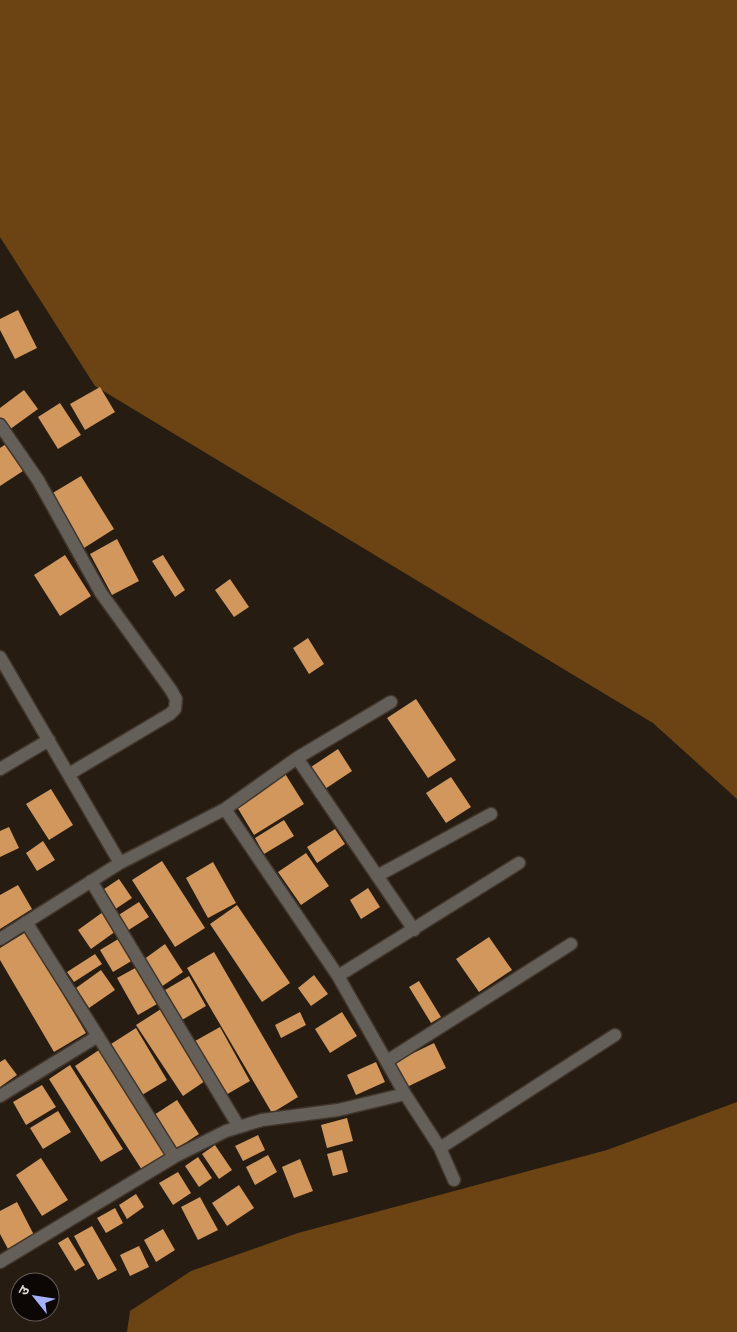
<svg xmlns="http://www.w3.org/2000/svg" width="737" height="1332" font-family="Mulish,'Noto Sans Devanagari',sans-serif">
<rect width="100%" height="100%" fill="#271c11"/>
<path fill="#6c4414" d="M0 0H737V799L653 723 95 386 0 237Z
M737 1102V1332H127L130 1311 191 1271 298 1233 607 1150Z"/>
<path fill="#d1975c" d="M18 310 37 348 15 359 0 330V319Z
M100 387 115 412 85 430 70 404Z
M24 390 38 409 9 430 0 419V408Z
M60 403 81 435 58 449 38 417Z
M6 444 23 471 0 486V448Z
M81 476 114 529 84 548 51 494Z
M117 539 139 581 112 595 90 554Z
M65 555 91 596 60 616 34 575Z
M163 555 185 590 175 597 152 561Z
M230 579 249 607 234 617 215 590Z
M308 638 324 664 309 674 293 648Z
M416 699 456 760 428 778 387 718Z
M338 749 352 771 325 789 311 767Z
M284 772 304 804 254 835 234 802Z
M451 777 471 807 446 823 426 793Z
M51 789 73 825 49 840 26 804Z
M284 820 294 836 264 854 255 838Z
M9 827 19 848 0 857V831Z
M335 829 345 844 317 863 307 847Z
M43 841 55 860 37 871 26 853Z
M306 853 329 886 301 905 278 872Z
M162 861 205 928 175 947 132 880Z
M213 862 236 903 208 918 186 878Z
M119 879 132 898 114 910 101 891Z
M18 885 32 909 0 929V895Z
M368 888 380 907 361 919 350 900Z
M139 902 149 917 127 931 117 916Z
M237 905 290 983 262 1002 210 924Z
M103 912 116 931 91 949 78 930Z
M26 932 86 1033 54 1052 0 960V948Z
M489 937 512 970 479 992 456 959Z
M120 938 133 960 113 972 100 950Z
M165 944 183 972 161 987 143 960Z
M214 952 298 1097 272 1113 187 968Z
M95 954 102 964 74 982 67 972Z
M137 967 157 1004 138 1015 117 978Z
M101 970 115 990 89 1008 76 988Z
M314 975 328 994 311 1006 298 988Z
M189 976 206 1006 182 1020 165 990Z
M419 981 441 1017 431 1023 409 987Z
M161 1009 208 1079 183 1096 136 1025Z
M300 1012 306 1025 281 1038 275 1025Z
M342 1012 357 1036 330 1053 315 1029Z
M220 1027 250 1081 224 1096 195 1041Z
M136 1028 167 1080 142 1095 111 1044Z
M434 1043 446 1068 407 1087 395 1062Z
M99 1050 166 1154 142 1170 75 1066Z
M5 1059 17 1075 0 1087V1062Z
M376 1062 385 1082 356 1095 347 1075Z
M70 1065 123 1149 101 1162 49 1079Z
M42 1085 56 1107 26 1125 13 1102Z
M177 1100 199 1134 176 1149 154 1115Z
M58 1111 71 1132 43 1149 30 1128Z
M347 1118 353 1141 327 1148 321 1125Z
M258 1135 265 1150 243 1161 235 1146Z
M215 1145 232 1170 219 1179 202 1154Z
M342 1150 348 1172 333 1176 327 1154Z
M268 1155 277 1172 255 1185 246 1167Z
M198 1157 212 1178 199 1187 185 1166Z
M41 1158 68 1200 42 1216 16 1175Z
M300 1159 313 1191 294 1198 282 1167Z
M178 1172 191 1193 173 1205 159 1183Z
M239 1185 254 1208 227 1226 212 1203Z
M136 1194 144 1207 127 1219 119 1205Z
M200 1197 218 1230 198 1240 181 1207Z
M17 1202 34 1235 8 1249 0 1234V1211Z
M115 1208 123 1223 106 1233 97 1218Z
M92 1226 117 1270 98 1280 74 1236Z
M163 1229 175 1250 156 1262 144 1240Z
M68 1237 85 1265 75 1271 58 1243Z
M139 1246 149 1267 130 1276 120 1255Z"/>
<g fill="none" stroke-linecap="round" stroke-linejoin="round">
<g stroke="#41362c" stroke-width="15">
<path id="minor" d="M0 425 38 480 101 593 171 690 176 699 175 709 170 714 69 774
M0 657 120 863
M297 758 414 930
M0 769 49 740
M225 809 338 976 405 1094 440 1148 454 1180
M377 876 491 814
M91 881 239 1127
M26 922 174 1157
M0 939 120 863 225 809 297 758 391 702
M338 976 519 863
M387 1061 571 944
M0 1096 98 1036
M440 1148 615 1035
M0 1262 174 1157 226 1131 262 1120 338 1110 405 1094"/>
</g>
<use href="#minor" stroke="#655f5a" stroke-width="12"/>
</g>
<g transform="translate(35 1297) rotate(300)"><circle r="24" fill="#0c0704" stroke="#605a56"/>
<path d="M0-4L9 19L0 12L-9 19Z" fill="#a4b1fc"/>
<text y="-8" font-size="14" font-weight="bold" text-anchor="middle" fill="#dfd7d0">उ</text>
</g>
</svg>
